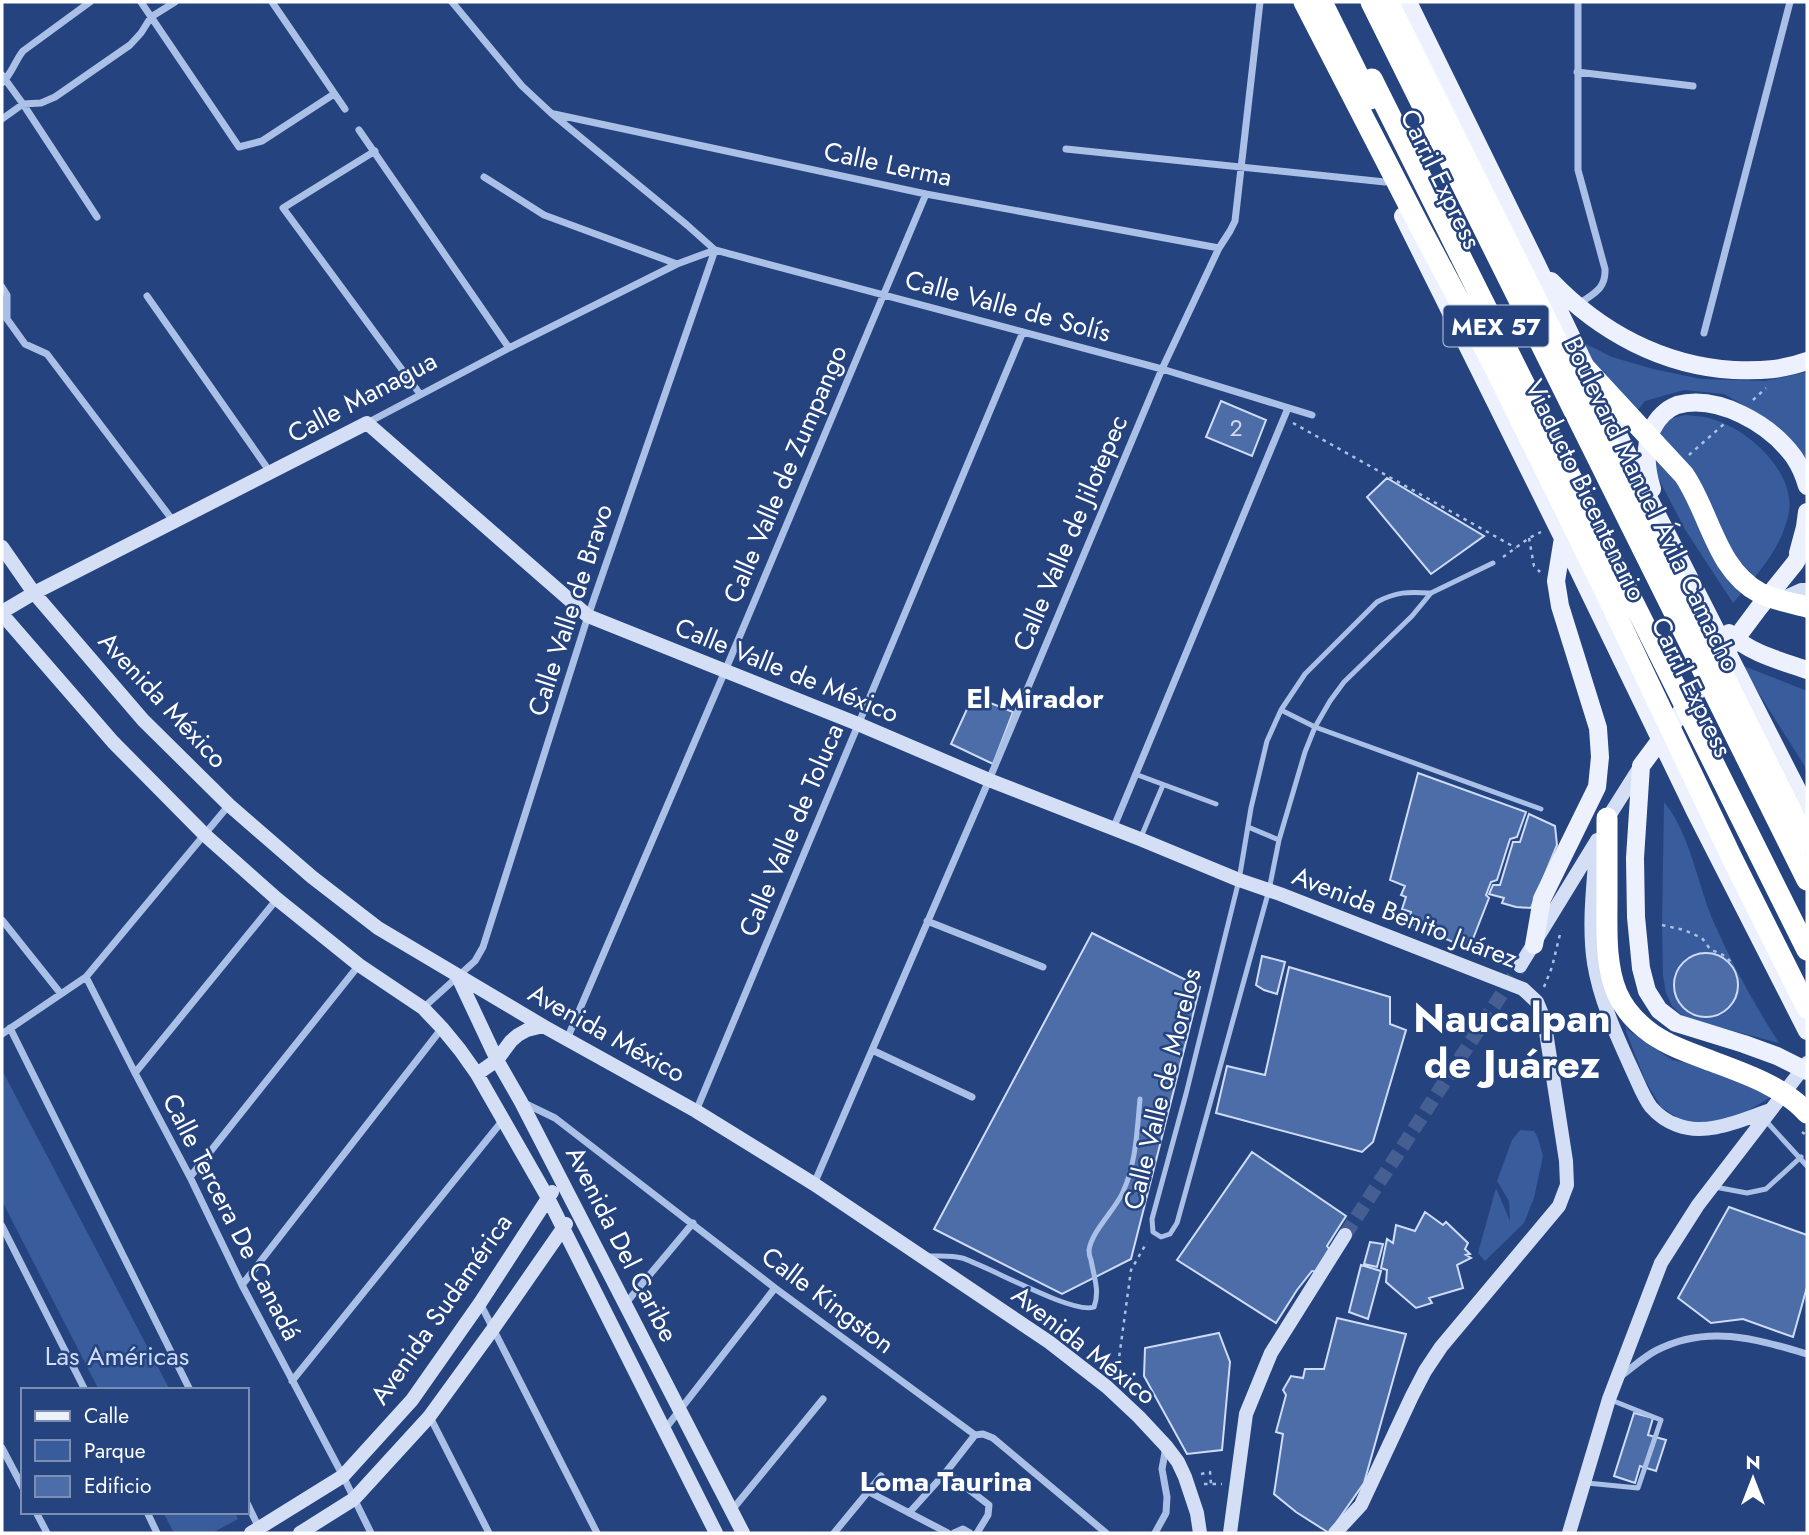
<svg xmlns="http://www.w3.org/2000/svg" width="1809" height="1535" font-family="Jost,sans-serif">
<rect width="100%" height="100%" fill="#25437f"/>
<path fill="#395c9d" d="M1578 340 1612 357 1653 369 1701 379 1765 381 1807 372V465L1791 440 1764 417 1724 394 1684 390 1645 401 1625 426Z
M1685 415C1694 416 1704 416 1712 419 1749 429 1799 475 1788 517 1779 552 1755 577 1733 603L1686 531 1654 470 1661 425 1672 418Z
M1741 665 1807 691V772L1804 765Z
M1664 802C1690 833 1698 886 1714 923 1732 964 1754 1004 1779 1043L1685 1018 1672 1006 1666 993 1663 976 1662 925Z
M1625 1024 1628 1030 1672 1060 1688 1063 1776 1094 1739 1116 1709 1123 1681 1120 1661 1107 1645 1080 1627 1034Z
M2 1070 170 1390H99L2 1201Z
M1520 1130 1534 1131 1538 1138 1543 1156 1534 1198 1524 1223 1485 1261 1478 1253 1496 1188 1510 1221 1509 1201 1497 1181 1512 1140Z
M163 1512H235L238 1519 212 1533H174Z"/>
<path fill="#4d6da8" stroke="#cedcf5" stroke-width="2" d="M1221 401 1266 420 1252 456 1206 437Z
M1387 478 1484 536 1431 574 1367 497Z
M973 696 1013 712 993 764 951 744Z
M1418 773 1526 812 1517 837 1510 839 1497 880 1491 882 1486 895 1489 898 1469 949 1409 923 1411 912 1402 909 1406 897 1401 895 1405 886 1390 880Z
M1529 814 1555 826 1557 845 1531 908 1516 907 1502 903 1504 898 1489 894 1493 885H1500L1513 842H1520Z
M1092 933 1200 987 1131 1259 1062 1294 934 1229Z
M1674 985a32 32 0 1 1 64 0a32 32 0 1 1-64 0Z
M1262 956 1285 962 1277 994 1264 990 1256 985Z
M1289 967 1390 997V1024L1406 1030 1373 1142 1362 1152 1216 1113 1227 1066 1265 1075Z
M1252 1152 1346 1216 1327 1246 1332 1253 1318 1272 1312 1271 1297 1290 1276 1323 1177 1260Z
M1729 1207 1807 1235V1287L1793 1337 1743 1319 1711 1323 1678 1298Z
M1425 1212 1443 1225 1446 1222 1468 1243 1465 1249 1470 1254 1466 1255 1471 1258 1457 1265 1463 1288 1429 1298 1432 1303 1416 1308 1386 1282 1387 1270 1381 1268 1387 1239 1393 1243 1396 1225 1415 1231Z
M1370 1242 1383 1244 1377 1267 1364 1264Z
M1361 1265 1381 1271 1368 1319 1349 1312Z
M1337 1318 1406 1334 1364 1483 1329 1533 1296 1512 1274 1494 1283 1434 1276 1432 1286 1395 1283 1390 1291 1376 1303 1378 1305 1369H1324Z
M1219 1333 1230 1362 1222 1450 1187 1454 1144 1376 1145 1348Z
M1634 1413 1653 1418 1648 1435 1666 1440 1656 1471 1640 1466 1635 1483 1614 1476Z"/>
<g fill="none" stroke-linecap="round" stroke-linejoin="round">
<path stroke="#465f92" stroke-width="14" stroke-dasharray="14 7" stroke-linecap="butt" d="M1345 1235 1520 966"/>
<path stroke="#abc0e6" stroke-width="2.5" stroke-dasharray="3.5 5" stroke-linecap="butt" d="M1753 400 1766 388
M1293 423 1516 548
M1689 455 1724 424
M1529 538 1534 566 1540 572
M1503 557 1529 538 1541 532
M1662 925 1684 930 1702 938 1710 949 1725 956 1731 962 1733 961
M1544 987 1552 967 1561 930
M1802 1132 1806 1135 1807 1134
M1117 1373 1131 1270 1147 1242
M1201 1474 1210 1472 1211 1484
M1204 1484H1222"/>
<path stroke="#abc0e6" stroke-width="5" d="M1431 593C1409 592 1397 591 1377 602L1305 674 1281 710 1267 741 1251 808 1239 880 1186 1094 1152 1219 1153 1232 1161 1237 1170 1234 1177 1223 1269 890 1279 840 1305 752 1315 727 1330 701 1344 682 1412 616 1431 593 1493 563
M1281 710 1315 727 1541 809
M1135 774 1216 804
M1248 827 1279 840
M1141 837 1163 785
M1766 1121 1807 1166
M1715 1187 1747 1193 1766 1189 1801 1157
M929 1256C939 1256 952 1255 962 1258 988 1266 1073 1315 1094 1307 1100 1291 1094 1277 1091 1260 1090 1258 1089 1252 1089 1250 1092 1231 1113 1212 1122 1194 1136 1165 1137 1131 1140 1099
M1587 1483 1638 1488 1661 1420 1611 1400"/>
<path stroke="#abc0e6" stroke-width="7" d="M141 2 239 147 262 141 334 94
M272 2 345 109
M452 2 522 86 551 113 687 225 715 250 1162 369 1312 415
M1578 2V170L1605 269C1606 289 1594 293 1579 304
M1577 72 1693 86
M2 75 23 104 97 217
M2 83C11 75 15 61 23 51L90 2
M554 114 926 194 1219 248
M2 119 23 104 41 103 55 97 130 45 141 33 151 17 175 2
M359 130 509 348
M1066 149 1385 182
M375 151 283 208 420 394
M484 177 544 215 677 264
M2 287 7 295V319L25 344 47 354 174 522
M147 296 270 472
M1704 333 1790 2
M367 423 509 348 677 264 715 250
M1113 829 1288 408
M2 920 61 994
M927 921 1043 967
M86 977 135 1073 190 1177 242 1285 343 1476 371 1533
M423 1008 475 961 483 947 588 616 715 250
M10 1028 190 1390
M2 1034 86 977 229 805
M567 1039 725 671 926 194
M872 1050 972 1097
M135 1073 277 899
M524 1103 555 1118 775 1288 975 1435 983 1434 993 1438 1106 1533
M696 1111 1023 332
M190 1177 359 965
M814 1184 989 780 1162 369 1219 248 1230 231 1235 221 1260 2
M2 1226 85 1390
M242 1285 442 1028
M480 1303 597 1533
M626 1303 693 1223
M1621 1376C1633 1367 1645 1356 1657 1350 1708 1324 1756 1339 1807 1354
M292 1381 503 1120
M430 1417 489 1533
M665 1429 775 1288
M2 1448 23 1488
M946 1472 989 1505 988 1515 977 1533
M869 1492 948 1533
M247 1503 259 1528
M732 1510 823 1399
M36 1512 47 1533
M147 1512 157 1533
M909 1513 946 1472 975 1435
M834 1533 881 1476
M954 1533 963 1529 970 1533
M1155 1533 1166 1513 1167 1497 1162 1469 1166 1447"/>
<path stroke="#d4dff5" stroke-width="14" d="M2 547 34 593 143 720 229 805 312 877 378 928 543 1026 696 1111 814 1184 1049 1342 1107 1387 1139 1417 1166 1446 1178 1462 1185 1477 1197 1513 1200 1533
M1779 600 1801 590H1807
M2 612 34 593 367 423 588 616 858 724 989 780 1140 839 1239 880 1280 894 1523 989 1537 1002 1544 1019 1566 1161 1567 1185 1559 1206 1441 1347 1425 1371 1412 1396 1361 1505 1335 1533
M2 614 113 742 205 835 277 899 359 965 423 1008 442 1028 460 1050 477 1074 548 1198 716 1533
M1604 824 1640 767
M1597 840C1594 881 1588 923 1594 963 1600 1001 1618 1039 1634 1074 1639 1085 1644 1098 1651 1107 1658 1115 1668 1122 1677 1125 1707 1137 1743 1119 1771 1110
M1520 966 1596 842
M458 977 497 1060 521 1102 743 1533
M477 1074 497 1060 511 1041 518 1035 527 1030 543 1026
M251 1533 343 1476 412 1400 480 1303 552 1192
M300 1533 354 1499 429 1417 493 1329 566 1224
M1230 1533 1246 1414 1271 1353 1345 1235
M1569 1533 1609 1399 1661 1263 1698 1205 1807 1063"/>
<path stroke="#ecf1fd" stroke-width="18" d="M1408 2 1537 265 1648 497 1807 809
M1403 216 1563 538 1695 811 1807 1031
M1551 281C1600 332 1663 366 1734 370 1760 371 1783 370 1807 361
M1652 489C1644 463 1643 433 1663 414 1667 410 1672 407 1677 405 1718 394 1770 424 1794 457 1800 466 1804 475 1807 486
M1807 543 1795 563 1758 609 1641 766 1635 858 1636 917 1641 968 1647 991 1659 1010 1676 1023 1744 1044 1777 1056 1807 1071
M1798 553 1805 527 1807 512
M1729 633C1749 653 1781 661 1807 670
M1534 945 1542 899 1597 787 1600 757 1598 728 1560 606 1556 581 1563 538"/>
<path stroke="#fff" stroke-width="21" d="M1304 2 1421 229 1493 364 1602 585 1732 858 1807 1008
M1322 2 1370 99
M1371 2 1807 880
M1388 2 1807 843
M1372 79 1807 950
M1574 356 1684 475C1710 513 1716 570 1760 593 1774 600 1792 603 1807 607
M1607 818C1607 845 1607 872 1607 898 1607 930 1605 964 1617 993 1624 1009 1638 1024 1652 1034 1671 1047 1693 1054 1714 1062 1746 1074 1784 1087 1807 1113"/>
</g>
<g text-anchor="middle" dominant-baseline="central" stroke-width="5" stroke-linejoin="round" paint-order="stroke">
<g font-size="23" fill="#d2dae9">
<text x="1236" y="428">2</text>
</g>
<rect fill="#25437f" stroke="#bec7d9" stroke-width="2" x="1443.5" y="305.5" width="105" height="41" rx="5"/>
<g font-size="24" font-weight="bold" fill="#fff">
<text x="1496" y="326">MEX 57</text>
</g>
<g font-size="26" fill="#fff" stroke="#25437f">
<text transform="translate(888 164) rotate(12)">Calle Lerma</text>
<text transform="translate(1441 179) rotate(64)">Carril Express</text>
<text transform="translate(1008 306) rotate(15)">Calle Valle de Solís</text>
<text transform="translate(362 397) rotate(-28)">Calle Managua</text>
<text transform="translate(785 474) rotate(-67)">Calle Valle de Zumpango</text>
<text transform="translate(1586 490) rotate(64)">Viaducto Bicentenario</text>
<text transform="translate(1652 504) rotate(64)">Boulevard Manuel Ávila Camacho</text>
<text transform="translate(1070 533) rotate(-67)">Calle Valle de Jilotepec</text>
<text transform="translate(570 610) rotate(-72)">Calle Valle de Bravo</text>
<text transform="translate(787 670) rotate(22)">Calle Valle de México</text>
<text transform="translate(1692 687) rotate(64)">Carril Express</text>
<text transform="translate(163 700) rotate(47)">Avenida México</text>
<text transform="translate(791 830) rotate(-67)">Calle Valle de Toluca</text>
<text transform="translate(1405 917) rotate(21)">Avenida Benito Juárez</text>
<text transform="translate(607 1033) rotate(29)">Avenida México</text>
<text transform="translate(1162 1089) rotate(-76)">Calle Valle de Morelos</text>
<text transform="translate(232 1217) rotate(63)">Calle Tercera De Canadá</text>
<text transform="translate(622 1244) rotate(63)">Avenida Del Caribe</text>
<text transform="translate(828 1300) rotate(37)">Calle Kingston</text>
<text transform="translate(441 1309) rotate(-55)">Avenida Sudamérica</text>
<text transform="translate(1084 1345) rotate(38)">Avenida México</text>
</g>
<g font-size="26" fill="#cedcf5" stroke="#25437f">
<text x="117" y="1356">Las Américas</text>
</g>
<g font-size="28" font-weight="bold" fill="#fff" stroke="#25437f">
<text x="1035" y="698">El Mirador</text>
<text x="946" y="1481">Loma Taurina</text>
</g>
<g font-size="40" font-weight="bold" fill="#fff" stroke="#25437f">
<text x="1512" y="1018">Naucalpan<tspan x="1512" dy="46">de Juárez</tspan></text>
</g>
</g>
<rect width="1809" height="1535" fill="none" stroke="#ffffff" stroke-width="7"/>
<rect x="21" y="1388" width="228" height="126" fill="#25437f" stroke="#7c8eb2" stroke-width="2"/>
<rect x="35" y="1411" width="35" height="10" fill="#ecf1fd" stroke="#7c8eb2" stroke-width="2"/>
<text x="84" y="1423" font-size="21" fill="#ffffff">Calle</text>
<rect x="35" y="1440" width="35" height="21" fill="#395c9d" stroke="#7c8eb2" stroke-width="2"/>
<text x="84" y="1458" font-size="21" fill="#ffffff">Parque</text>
<rect x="35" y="1476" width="35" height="21" fill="#4d6da8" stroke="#7c8eb2" stroke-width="2"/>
<text x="84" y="1493" font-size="21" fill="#ffffff">Edificio</text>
<g transform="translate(1753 1479)" stroke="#25437f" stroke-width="5" paint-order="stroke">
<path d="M0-5L12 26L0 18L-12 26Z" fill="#ffffff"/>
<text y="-10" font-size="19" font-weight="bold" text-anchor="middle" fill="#ffffff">N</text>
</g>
</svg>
